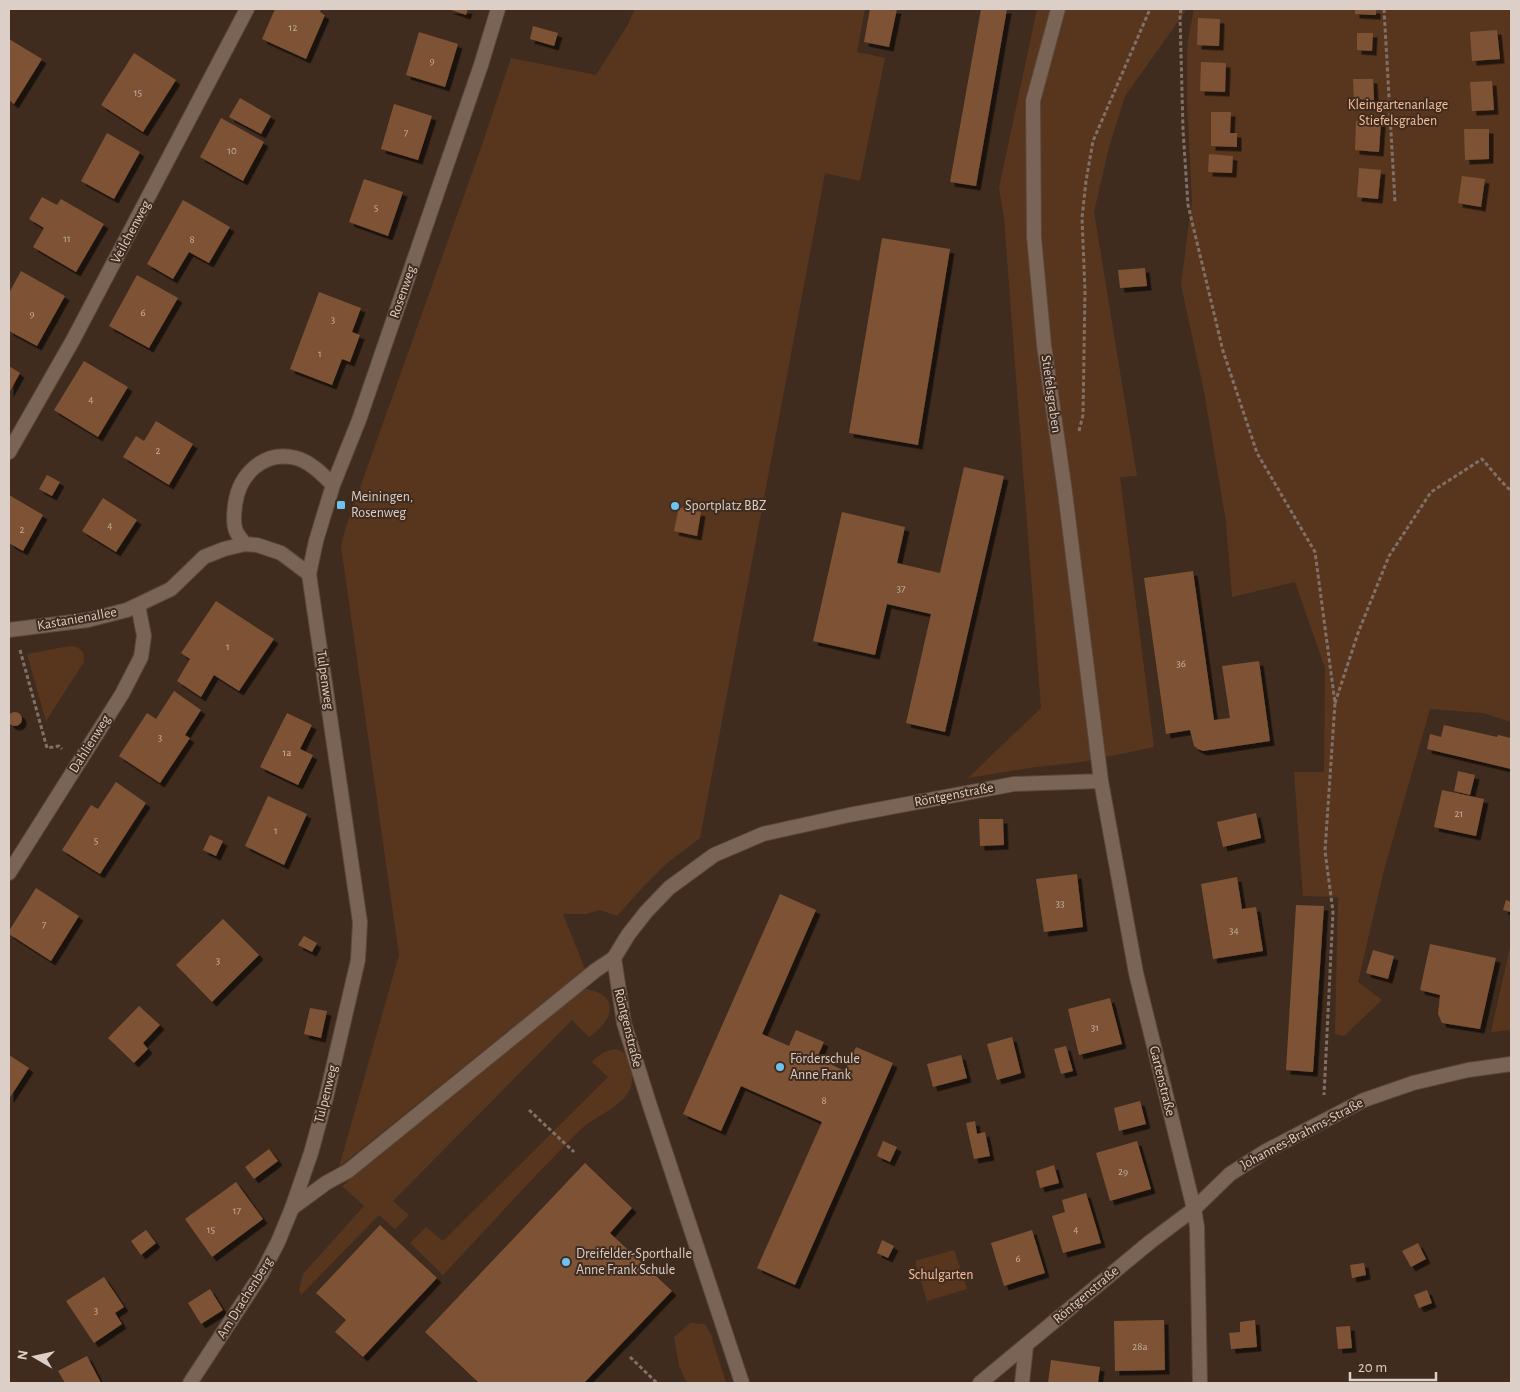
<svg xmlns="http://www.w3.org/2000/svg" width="1520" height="1392" font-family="'Alegreya Sans',sans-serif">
<defs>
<filter id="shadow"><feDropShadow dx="4.5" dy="4.5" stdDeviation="0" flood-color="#0009"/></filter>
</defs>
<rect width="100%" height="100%" fill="#402c1f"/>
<path fill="#58361e" d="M635 9H865L857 52 885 58 860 181 825 173 700 838 666 864 644 886 617 916 600 910 586 914H563L585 969 339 1167 399 955 341 546 345 530 482 145 511 58 596 75 627 26Z
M1037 9H1187L1125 96 1109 147 1094 212 1137 476 1120 477 1154 747 1082 762 1035 767 968 778 1041 708 1004 218 999 188Z
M1194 9H1511V722L1483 713 1430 709 1384 870 1358 982 1382 1000 1344 1036 1335 1034 1338 897 1303 896 1294 772H1324L1325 668 1295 582 1232 597 1226 522 1204 391 1181 285 1192 201 1187 100V58L1188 40Z
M70 646 77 647 83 652 84 662 46 721 27 654Z
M1511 943V1030L1491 1032Z
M587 989C622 996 612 1022 589 1037L572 1020 393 1201 409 1215 395 1229 379 1215 301 1295 299 1290 303 1274 364 1206 342 1186 576 992Z
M615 1049 622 1051C632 1059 636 1082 628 1093 616 1110 595 1116 580 1130 533 1177 488 1227 443 1275L410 1243 426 1227 443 1241 608 1077 592 1062C599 1054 605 1051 615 1049Z
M954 1250 967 1289 927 1301 915 1261Z
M690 1323 705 1324 711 1335 726 1383H687L679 1366 674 1337Z"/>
<path fill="#7e5234" filter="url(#shadow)" d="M275 9H321L320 12 325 15 306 59 262 39Z
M448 9H468L466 15Z
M870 9H897L889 47 864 42Z
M981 9H1007L976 186 950 182Z
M1355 9H1376V15L1355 14Z
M1198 18 1220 19 1219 46 1197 45Z
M533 26 558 33 554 46 530 39Z
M1497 30 1500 59 1472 61 1470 32Z
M419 32 458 44 445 87 406 75Z
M1357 33H1373L1372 51 1357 50Z
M9 39 42 59 14 104 9 100Z
M134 53 176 80 143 132 101 105Z
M1201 62 1226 63 1225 92 1200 91Z
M1353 79H1373L1374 100 1354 99Z
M1492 81 1494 110 1472 111 1470 82Z
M240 98 271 116 261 134 229 117Z
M394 104 432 116 418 160 381 149Z
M1211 112H1231L1230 133H1237V147L1211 146Z
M221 118 264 142 243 181 200 157Z
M1356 121 1381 122 1379 152 1355 150Z
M1464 129H1489V159L1465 160Z
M107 133 140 152 114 199 81 181Z
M1209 154 1233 156 1232 173 1208 172Z
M1359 168 1381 170 1378 199 1357 197Z
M1462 176 1485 179 1481 207 1458 203Z
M364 179 403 192 388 236 349 222Z
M42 197 57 205 61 199 104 224 76 272 33 247 44 228 29 219Z
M183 200 230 227 209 263 189 252 173 279 147 264Z
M882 238 950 249 918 445 849 433Z
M1145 268 1147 286 1120 288 1118 270Z
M21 271 65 296 37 346 9 331V293Z
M137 275 178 298 149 348 109 326Z
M319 292 361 308 352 332 360 335 350 362 342 359 332 385 290 369Z
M84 361 128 387 98 437 54 410Z
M9 366 20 373 9 393Z
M156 421 193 444 169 485 123 457 136 436 144 441Z
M964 467 1004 476 945 732 906 723 931 614 887 604 875 655 813 641 842 512 905 527 897 563 940 573Z
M47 475 60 482 52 496 39 489Z
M9 495 43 515 23 551 9 543Z
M103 498 137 520 116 552 82 531Z
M679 507 701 512 697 536 674 531Z
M1193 571 1214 720 1230 718 1222 666 1259 661 1270 741 1203 751 1198 749 1194 746 1190 730 1166 734 1144 578Z
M216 601 274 639 239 691 214 675 201 697 177 681 190 659 181 653Z
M174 691 201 710 185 735 190 738 160 783 119 756 147 713 156 719Z
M8 719a7 7 0 1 1 14 0a7 7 0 1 1-14 0Z
M287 713 312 725 300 749 313 755 298 785 260 767Z
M1444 725 1497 737 1498 735 1511 738V769L1427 749 1430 734 1441 737Z
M1458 771 1475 775 1470 795 1454 791Z
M116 782 146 803 100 874 62 850 91 805 98 809Z
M1442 790 1484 799 1476 836 1434 827Z
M268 796 307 814 284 865 245 846Z
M1256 813 1261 838 1223 847 1217 822Z
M979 819H1003L1004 845 980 846Z
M210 835 223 841 216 856 203 850Z
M1077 874 1083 927 1044 932 1036 879Z
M1237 877 1242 909 1256 907 1263 951 1213 959 1201 884Z
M36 888 79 916 51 961 9 934V931Z
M780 894 816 910 762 1034 789 1046 796 1030 824 1042 817 1058 845 1071 856 1047 893 1063 795 1285 757 1268 822 1122 741 1086 721 1131 683 1114Z
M1506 900 1511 902V912L1503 910Z
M1296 905 1324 906 1313 1072 1286 1070Z
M223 919 259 955 212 1002 176 965Z
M304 936 317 943 312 952 298 945Z
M1430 944 1496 958 1480 1029 1442 1023 1438 1014 1440 995 1420 990Z
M1373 950 1394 956 1388 979 1366 973Z
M1110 998 1122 1044 1079 1055 1068 1009Z
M139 1006 160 1025 143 1043 148 1049 134 1063 108 1038Z
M310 1008 327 1011 321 1038 304 1034Z
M1012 1037 1021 1073 997 1080 987 1044Z
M1066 1046 1073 1071 1061 1074 1054 1049Z
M9 1055 29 1068 9 1099Z
M961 1055 967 1078 933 1087 927 1064Z
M1140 1101 1146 1124 1119 1131 1114 1108Z
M975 1121 977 1134 985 1132 990 1156 974 1159 966 1123Z
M883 1141 897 1147 890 1162 877 1156Z
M1137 1141 1151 1189 1110 1201 1096 1153Z
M269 1149 278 1161 254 1179 245 1167Z
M585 1163 632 1208 610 1233 672 1291 584 1383H479L425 1332Z
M1054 1165 1059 1183 1040 1188 1036 1171Z
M236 1182 263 1219 212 1257 185 1219Z
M1086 1193 1101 1243 1063 1253 1052 1216 1065 1212 1062 1200Z
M380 1225 437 1278 363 1357 335 1332 346 1320 316 1293Z
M146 1230 156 1243 141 1255 131 1241Z
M1032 1230 1045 1273 1004 1286 991 1243Z
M882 1240 894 1246 888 1258 877 1253Z
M1418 1243 1426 1259 1411 1267 1402 1251Z
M1364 1263 1366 1275 1352 1278 1350 1265Z
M104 1277 124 1307 115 1313 122 1324 94 1343 66 1301Z
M210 1289 223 1310 201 1324 188 1303Z
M1427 1290 1432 1303 1419 1308 1414 1295Z
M1164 1320 1165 1370 1115 1371 1114 1321Z
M1255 1320 1257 1347 1231 1349 1229 1333 1240 1332V1322Z
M1350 1326 1352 1348 1338 1349 1336 1327Z
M87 1356 101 1383H65L58 1371Z
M1051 1360 1100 1367 1098 1383H1048Z"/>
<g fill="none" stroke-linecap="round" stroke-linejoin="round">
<g stroke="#59483d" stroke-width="16">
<path id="service" d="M292 1208 326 1183 348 1171 596 970 614 958"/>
</g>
<g stroke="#59483d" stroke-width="16">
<path id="minor" d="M1058 9 1033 101 1034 237 1044 345 1065 492 1101 781 1136 973 1194 1209 1197 1227 1200 1383
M9 452 73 340 247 9
M245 544C242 540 238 536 236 531 233 524 234 513 235 505 239 474 264 450 296 458 311 462 323 475 333 485
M9 630 88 620 127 610 171 589 204 557 224 549 245 544 257 545 281 553 309 574
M9 873 122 694 141 657 144 636 138 605
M190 1383 262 1273 278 1242 292 1208 311 1153 326 1098 358 960 360 922 309 574 316 541 333 485 359 420 481 65 498 9
M742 1383 650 1106 624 1023 614 958 628 935 646 912 669 888 714 855 763 834 849 815 1014 784 1101 781
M980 1383 1150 1242 1194 1209 1230 1174 1266 1151 1364 1100 1413 1083 1468 1070 1511 1064
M1022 1383 1026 1346"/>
</g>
<path stroke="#817066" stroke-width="3" stroke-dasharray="4 2.5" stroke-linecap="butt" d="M1181 9 1180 15 1183 130 1188 205 1223 351 1257 453 1315 552 1335 703 1325 851 1333 912 1324 1095
M1384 9 1395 202
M1079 431 1083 415 1085 291 1082 218 1086 181 1093 141 1150 9
M20 650 47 748 59 746 62 749
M1335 703 1358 633 1389 556 1431 492 1482 459 1501 481 1511 491
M529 1110 574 1152
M630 1357 657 1383"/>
<use href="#service" stroke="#7a6456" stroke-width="14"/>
<use href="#minor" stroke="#7a6456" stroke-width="14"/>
</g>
<g fill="#6cc3f2" stroke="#402c1f" stroke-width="2">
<rect x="336" y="500" width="10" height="10" rx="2.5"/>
<circle cx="675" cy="506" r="5"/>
<circle cx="780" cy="1067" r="5"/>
<circle cx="566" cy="1262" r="5"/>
</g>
<g text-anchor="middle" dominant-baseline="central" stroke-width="4" stroke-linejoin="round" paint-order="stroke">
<g font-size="11" fill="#c4b0a2">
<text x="293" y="27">12</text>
<text x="432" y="60">9</text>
<text x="138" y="92">15</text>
<text x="406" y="132">7</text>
<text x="232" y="150">10</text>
<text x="376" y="207">5</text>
<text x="67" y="238">11</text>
<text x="192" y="239">8</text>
<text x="143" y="312">6</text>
<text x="32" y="313">9</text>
<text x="333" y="319">3</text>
<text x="320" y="353">1</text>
<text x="91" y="399">4</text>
<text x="158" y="450">2</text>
<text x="110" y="525">4</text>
<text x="22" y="529">2</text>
<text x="901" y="588">37</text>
<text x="228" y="646">1</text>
<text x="1181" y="663">36</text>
<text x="160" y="737">3</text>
<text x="287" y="752">1a</text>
<text x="1459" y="813">21</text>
<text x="276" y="830">1</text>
<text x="96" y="840">5</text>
<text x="1060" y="903">33</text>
<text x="44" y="924">7</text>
<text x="1234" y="930">34</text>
<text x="218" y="960">3</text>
<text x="1095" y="1027">31</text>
<text x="824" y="1100">8</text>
<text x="1123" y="1171">29</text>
<text x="237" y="1210">17</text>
<text x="211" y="1229">15</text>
<text x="1076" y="1229">4</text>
<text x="1018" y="1258">6</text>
<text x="96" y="1310">3</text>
<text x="1140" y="1346">28a</text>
</g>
<g font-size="14" fill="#f8bf9a" stroke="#402c1f">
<text x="1398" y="105">Kleingartenanlage<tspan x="1398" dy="16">Stiefelsgraben</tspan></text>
<text x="941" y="1275">Schulgarten</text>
</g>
<g font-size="14" fill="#dbcfc7" stroke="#402c1f">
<text transform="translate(131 232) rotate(-62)">Veilchenweg</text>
<text transform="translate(403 292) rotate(-71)">Rosenweg</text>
<text transform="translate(1051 394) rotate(82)">Stiefelsgraben</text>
<text transform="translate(77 619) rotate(-10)">Kastanienallee</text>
<text transform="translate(325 680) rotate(82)">Tulpenweg</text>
<text transform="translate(90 744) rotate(-58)">Dahlienweg</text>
<text transform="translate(954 795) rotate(-11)">Röntgenstraße</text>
<text transform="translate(628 1028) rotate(76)">Röntgenstraße</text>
<text transform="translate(1162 1081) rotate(76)">Gartenstraße</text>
<text transform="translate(326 1094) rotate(-76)">Tulpenweg</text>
<text transform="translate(1302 1134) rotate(-28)">Johannes-Brahms-Straße</text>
<text transform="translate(1086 1295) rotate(-40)">Röntgenstraße</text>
<text transform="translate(245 1298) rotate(-58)">Am Drachenberg</text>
</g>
<g font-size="14" fill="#dbcfc7" stroke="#402c1f" text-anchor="start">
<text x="351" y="497">Meiningen,<tspan x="351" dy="16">Rosenweg</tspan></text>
<text x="685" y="506">Sportplatz BBZ</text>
<text x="790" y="1059">Förderschule<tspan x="790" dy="16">Anne Frank</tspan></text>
<text x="576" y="1254">Dreifelder-Sporthalle<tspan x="576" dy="16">Anne Frank Schule</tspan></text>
</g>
</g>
<rect width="1520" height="1392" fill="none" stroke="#dbcfc7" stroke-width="20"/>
<g transform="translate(35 1357) rotate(279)" stroke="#402c1f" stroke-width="4" paint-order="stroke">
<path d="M0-4L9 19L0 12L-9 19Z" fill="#dbcfc7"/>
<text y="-8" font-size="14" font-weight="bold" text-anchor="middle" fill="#dbcfc7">N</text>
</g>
<path d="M1350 1372v8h86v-8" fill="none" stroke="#dbcfc7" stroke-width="2.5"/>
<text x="1358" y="1372" font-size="15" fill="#dbcfc7" stroke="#402c1f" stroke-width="4" paint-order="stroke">20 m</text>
</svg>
